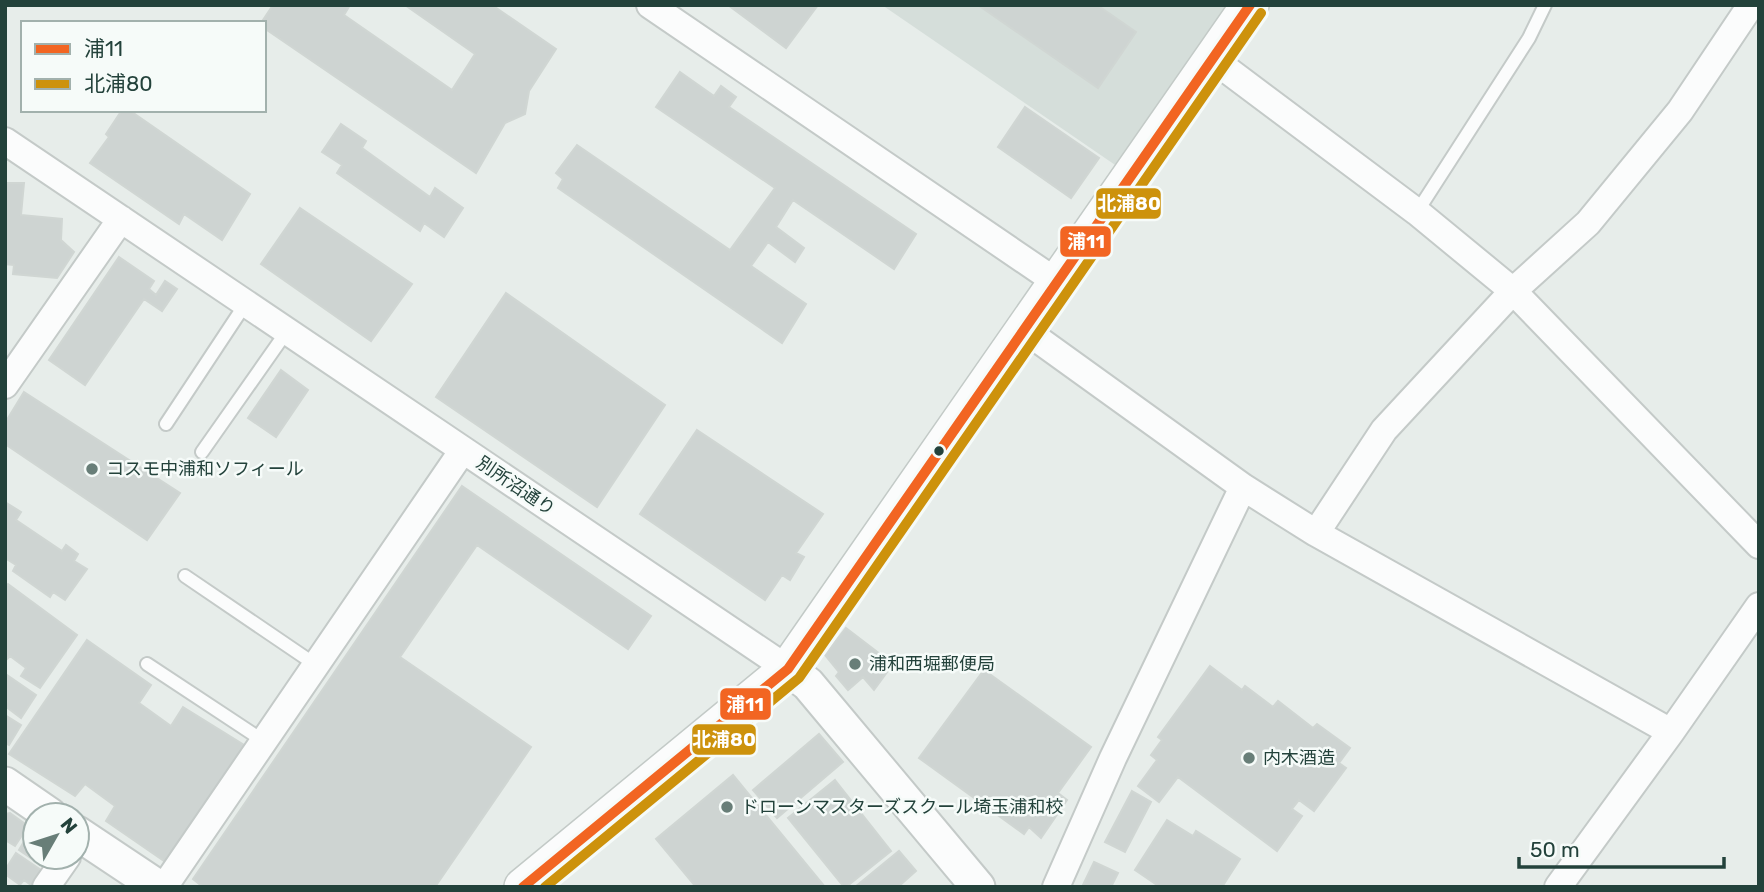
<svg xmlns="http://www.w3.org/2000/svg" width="1764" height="892" font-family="Rubik,'Noto Sans JP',sans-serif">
<rect width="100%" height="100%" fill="#e7edea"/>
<path fill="#d5deda" d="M882 5H1234L1121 169Z"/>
<path fill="#ced4d2" stroke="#d0d6d3" stroke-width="2" d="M273 5H350L344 15 452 90 475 54 405 5H492L556 49 529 91 525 114 505 123 476 173 264 28V23H261Z
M728 5H818L786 48Z
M978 5H1097L1136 32 1098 88Z
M680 72 714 96 721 86 736 97 729 107 916 234 894 269 793 200 776 227 804 248 795 262 768 242 751 266 806 304 782 343 558 188 563 179 556 173 577 145 730 250 775 188 656 107Z
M1025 107 1099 158 1071 198 998 147Z
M122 110H129L250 194 222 240 184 214 179 224 90 163 109 137 106 134Z
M341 124 366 141 362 148 430 197 435 188 463 208 444 237 424 223 420 231 337 173 342 165 322 152Z
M5 183H24L21 215 62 219 61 240 74 252 57 278 13 274 14 265 5 264Z
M300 208 412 284 371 341 261 264Z
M119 257 154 281 149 289 156 295 165 281 177 289 162 311 144 299 85 385 49 360Z
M506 293 665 405 597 507 436 397Z
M281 370 308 390 276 437 248 418Z
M24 392 180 493 147 540 5 444V423Z
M697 430 823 514 796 553 804 557 790 580 782 575 765 600 640 514Z
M462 486 651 616 628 649 477 545 400 657 531 747 435 887H203L193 879Z
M5 502 21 512 16 520 62 551 66 545 78 554 74 561 87 569 65 600 53 592 50 597 13 571 16 565 5 558Z
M8 584 77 635 40 688 21 676 26 668 10 656 5 661V587Z
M846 628 893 664 874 690 863 677 848 690 836 676 839 672 825 655Z
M87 640 151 685 139 703 171 726 183 707 249 748 170 865 106 821 115 806 85 784 75 796 9 754Z
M1210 666 1242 690 1245 686 1273 707 1278 701 1313 728 1317 724 1350 748 1339 763 1346 768 1314 811 1299 800 1292 809 1302 816 1277 851 1178 777 1159 802 1138 786 1157 760 1151 755 1162 740 1158 737Z
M984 670 1091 747 1058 793 1067 800 1041 838 1029 827 1024 834 919 758Z
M7 675 36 695 21 718 5 706 8 701 5 700Z
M5 715 21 725 9 745 5 743Z
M819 734 843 762 777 818 753 790Z
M733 775 825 887H696L656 839Z
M835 780 891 851 846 887H844L788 818Z
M1132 791 1151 802 1125 852 1105 842Z
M10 813 28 826 15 846 5 840V814Z
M1167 820 1193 836 1196 831 1240 859 1222 887H1160L1135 870Z
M32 828 35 830V857H50L44 867 19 850Z
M899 851 916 871 898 887H855Z
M16 853 41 870 31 885 24 880 20 885 5 874V870Z
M1094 862 1118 873 1111 887H1082Z"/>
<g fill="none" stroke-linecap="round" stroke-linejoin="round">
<g stroke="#c4cac8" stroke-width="16">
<path id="service" d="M1417 212 1529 38 1545 5
M166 424 246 303
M202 452 287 331
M185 576 316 665
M147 664 262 740"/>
</g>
<g stroke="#c4cac8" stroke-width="30">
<path id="minor" d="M650 5 1058 283
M1214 60 1417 212 1513 291 1759 545
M5 141 788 669
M1025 330 1243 487 1316 533 1671 732
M5 385 121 219
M1316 533 1384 430 1513 291 1588 223 1680 111 1751 5
M46 887 67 857
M164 887 463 450
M1056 887 1113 758 1243 487
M1558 887 1671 732 1759 606"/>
</g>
<g stroke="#c4cac8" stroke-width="37">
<path id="tertiary" d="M788 669 808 684 978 887
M5 784 50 815
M77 833 158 887"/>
</g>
<g stroke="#c3cac7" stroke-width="40">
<path id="secondary" d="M523 887 788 669 1250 5"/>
</g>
<use href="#service" stroke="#fbfcfc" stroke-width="12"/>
<use href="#minor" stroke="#fbfcfc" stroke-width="26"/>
<use href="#tertiary" stroke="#fbfcfc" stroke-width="33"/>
<use href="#secondary" stroke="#fbfcfc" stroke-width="37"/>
<g stroke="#f6fbf9" stroke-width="16">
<path id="bus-1" d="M523 887 788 669 1250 5"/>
</g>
<g stroke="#f6fbf9" stroke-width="16">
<path id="bus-2" d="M545 887 799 678 1261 13"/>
</g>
<use href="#bus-1" stroke="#f26522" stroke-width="10"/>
<use href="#bus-2" stroke="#cd920c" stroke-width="10"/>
</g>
<circle fill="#23423b" stroke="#f6fbf9" stroke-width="2.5" cx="939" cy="451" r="6"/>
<g fill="#687e78" stroke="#f6fbf9" stroke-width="2.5">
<circle cx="92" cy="469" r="7"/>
<circle cx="855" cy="664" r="7"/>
<circle cx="1249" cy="758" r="7"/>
<circle cx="727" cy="807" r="7"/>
</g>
<g text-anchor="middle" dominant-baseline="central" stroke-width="5" stroke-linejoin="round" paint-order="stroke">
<g font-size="18" fill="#23423b" stroke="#f6fbf9" text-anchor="start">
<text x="106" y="469">コスモ中浦和ソフィール</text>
<text x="869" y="664">浦和西堀郵便局</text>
<text x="1263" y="758">内木酒造</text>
<text x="741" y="807">ドローンマスターズスクール埼玉浦和校</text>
</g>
<g font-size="18" fill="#23423b" stroke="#f6fbf9">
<text transform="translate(516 486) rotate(34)">別所沼通り</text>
</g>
</g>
<g stroke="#f6fbf9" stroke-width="2.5">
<rect x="1095" y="187" width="67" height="33" rx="7" fill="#cd920c"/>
<rect x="1059" y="225" width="53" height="33" rx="7" fill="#f26522"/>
<rect x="719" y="687" width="53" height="34" rx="7" fill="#f26522"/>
<rect x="691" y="723" width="66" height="33" rx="7" fill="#cd920c"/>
</g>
<g font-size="19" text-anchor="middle" font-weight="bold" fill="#fff">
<text x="1129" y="210">北浦80</text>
<text x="1086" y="248">浦11</text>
<text x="745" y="711">浦11</text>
<text x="724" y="746">北浦80</text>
</g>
<rect width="1764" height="892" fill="none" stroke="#23423b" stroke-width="14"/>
<rect x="21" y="21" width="245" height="91" fill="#f6fbf9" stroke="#a2b1ad" stroke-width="2"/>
<rect x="35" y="44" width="35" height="10" fill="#f26522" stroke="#a2b1ad" stroke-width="2"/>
<text x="84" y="56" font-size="21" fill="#23423b">浦11</text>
<rect x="35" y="79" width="35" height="10" fill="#cd920c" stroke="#a2b1ad" stroke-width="2"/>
<text x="84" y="91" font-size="21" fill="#23423b">北浦80</text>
<g transform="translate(56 836) rotate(51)"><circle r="33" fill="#f6fbf9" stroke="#a2b1ad" stroke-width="2"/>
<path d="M0-5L12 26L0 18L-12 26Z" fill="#687e78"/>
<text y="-10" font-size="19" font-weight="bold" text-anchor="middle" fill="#23423b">N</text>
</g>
<path d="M1519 857v10h205v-10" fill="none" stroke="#23423b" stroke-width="3.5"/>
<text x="1530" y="857" font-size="21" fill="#23423b" stroke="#f6fbf9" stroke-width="5" paint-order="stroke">50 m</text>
</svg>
